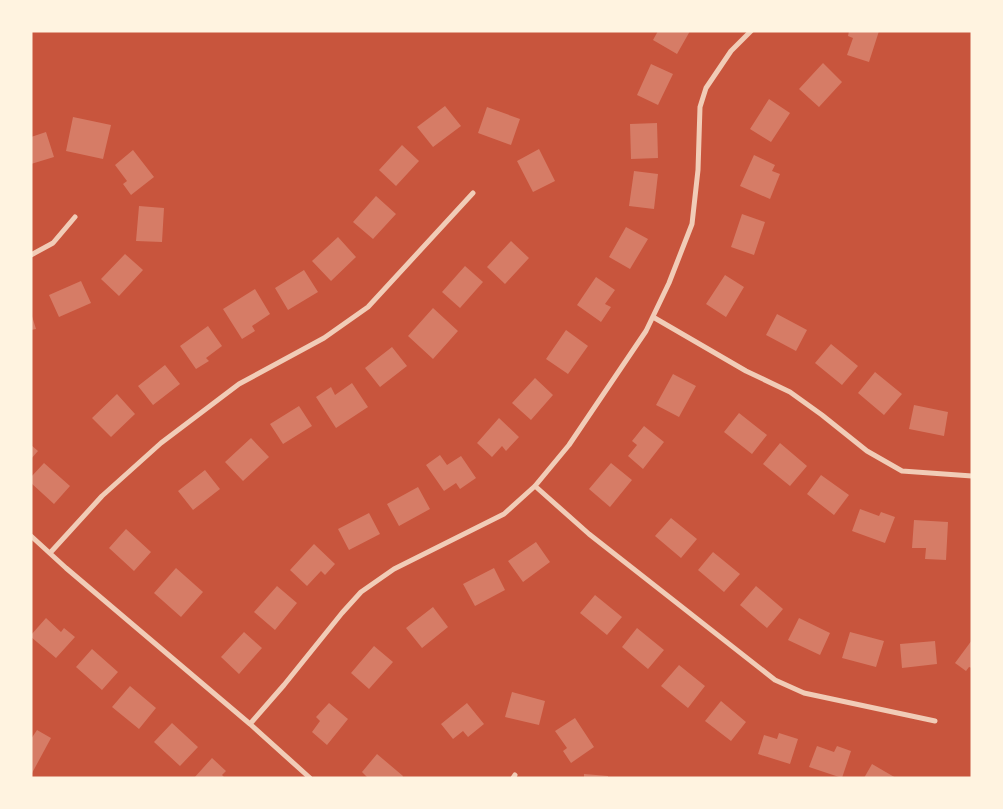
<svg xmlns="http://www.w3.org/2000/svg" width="1003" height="809" font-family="Mulish,sans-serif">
<rect width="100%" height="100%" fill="#c8553d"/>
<path fill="#d67c66" d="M658 31H690L677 54 653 40Z
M849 31H879L869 62 847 55 853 38 848 36Z
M823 63 842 82 819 107 799 89Z
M651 64 673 74 658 105 637 95Z
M769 99 790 113 771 142 750 129Z
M445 106 461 126 433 147 417 127Z
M487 107 520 119 511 145 478 133Z
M73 117 111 125 103 159 66 151Z
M657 123 658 158 631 159 630 124Z
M46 132 54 157 31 164V137Z
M402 145 419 161 396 186 379 170Z
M539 149 555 181 533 192 517 161Z
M133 150 154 177 131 195 123 184 127 181 115 165Z
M754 155 775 165 772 171 780 174 770 199 740 186Z
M634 171 658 174 654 209 629 206Z
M376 196 396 214 373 239 353 222Z
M139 206 164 208 162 242 136 241Z
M742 214 765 222 754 255 731 247Z
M626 227 648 239 630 269 609 257Z
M338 237 356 257 331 281 312 261Z
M511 241 529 258 505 284 487 267Z
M125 254 143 270 119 296 101 279Z
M465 266 483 282 460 308 442 292Z
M304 270 318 292 288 310 275 288Z
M725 275 744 287 726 317 706 304Z
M596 277 615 290 605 304 611 307 601 322 577 305Z
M81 281 91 303 59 317 49 295Z
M255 289 270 314 252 326 255 331 242 339 223 309Z
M433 308 458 331 433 359 408 336Z
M31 313 36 329 31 330Z
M777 314 807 330 796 351 766 335Z
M208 326 222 346 206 358 209 361 196 369 180 346Z
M566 330 588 346 568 374 546 359Z
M831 344 858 366 842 385 815 363Z
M392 347 407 366 380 387 365 368Z
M165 365 180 384 153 405 138 386Z
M875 372 902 394 884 415 858 393Z
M673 374 696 386 679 417 656 405Z
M535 378 553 395 531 420 512 403Z
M352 383 368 407 336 428 316 397 331 387 335 395Z
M117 394 135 414 111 437 92 418Z
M914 405 948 412 944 436 909 429Z
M299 406 312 426 283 444 270 424Z
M739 413 767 435 752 454 724 432Z
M499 418 519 437 506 451 502 446 492 457 477 443Z
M644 426 664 442 643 469 628 456 637 445 632 441Z
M251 438 269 457 243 481 225 462Z
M780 443 807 466 790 486 763 464Z
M31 445 38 451 31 459Z
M440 455 447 465 461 456 476 478 460 489 456 483 444 491 426 465Z
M44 463 70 486 54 504 31 483V477Z
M611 463 632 480 610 507 589 489Z
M205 470 220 489 193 510 178 491Z
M821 475 849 495 834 515 807 494Z
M418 487 430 509 399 526 387 504Z
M860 509 879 516 881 512 895 517 885 543 852 531Z
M369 513 380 534 349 550 338 529Z
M671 518 697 539 681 558 655 536Z
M914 520 948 522 946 560 925 559 926 548H912Z
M126 529 151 552 134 571 109 548Z
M536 542 550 562 523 582 508 561Z
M314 544 335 564 325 575 321 571 307 586 290 570Z
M713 552 740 574 724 592 698 570Z
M176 568 203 592 181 617 154 593Z
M494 568 505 590 475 606 463 584Z
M277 586 297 603 275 630 254 612Z
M756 586 783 609 767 628 740 605Z
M595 595 622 617 607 635 580 613Z
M433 607 448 627 422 648 406 628Z
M46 618 61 632 64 628 75 637 56 658 31 637V635Z
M799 618 830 633 820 655 788 640Z
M637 628 664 650 648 669 622 647Z
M244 632 262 648 239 674 221 657Z
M850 632 884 641 876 667 842 658Z
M972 640V668L969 667 966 671 955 663Z
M935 641 937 664 902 668 900 644Z
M374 646 393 662 369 689 351 673Z
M92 649 118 672 102 690 76 667Z
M679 665 705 686 688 708 661 686Z
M130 686 156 708 139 729 112 707Z
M512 692 545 701 539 725 505 717Z
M721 701 746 722 731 741 705 721Z
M329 703 348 719 327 745 312 732 320 721 316 717Z
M467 703 484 724 468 737 463 731 453 739 441 724Z
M575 718 594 747 571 763 563 751 567 748 555 731Z
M172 723 198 747 180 766 154 742Z
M37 730 51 738 31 775V739Z
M779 733 798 739 790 764 758 754 764 735 777 739Z
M817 746 834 752 837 746 851 751 842 778 809 767Z
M377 754 403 776 402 778H368L362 772Z
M212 758 226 771 222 775 225 778H194Z
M872 764 896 778H864Z
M584 774 608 776V778H584Z"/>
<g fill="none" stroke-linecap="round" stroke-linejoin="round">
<path stroke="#f1ccb7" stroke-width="5" d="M31 255 53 243 75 217
M653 317 746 371 790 392 822 415 867 451 902 471 972 476
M535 486 589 534 775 680 804 693 935 721
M31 536 66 568 250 724 310 778
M50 553 102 496 161 443 239 384 324 338 368 307 473 193
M250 724 284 685 342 613 361 592 394 569 504 514 535 486 569 445 646 331 669 283 692 224 698 170 700 107 706 88 731 51 751 31
M513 778 515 775"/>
</g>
<rect width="1003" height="809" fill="none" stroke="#fff3e0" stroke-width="65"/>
</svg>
